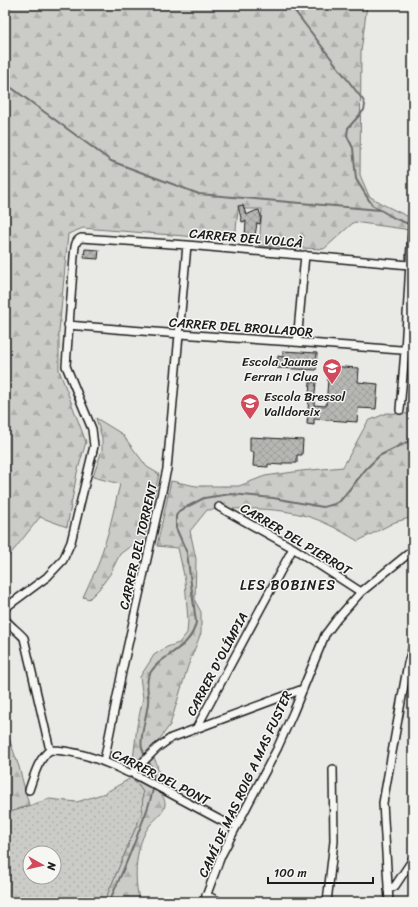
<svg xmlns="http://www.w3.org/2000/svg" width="418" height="907" font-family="Sriracha,sans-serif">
<defs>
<pattern id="grass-dots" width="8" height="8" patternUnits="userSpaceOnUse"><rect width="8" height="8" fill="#cbcbc7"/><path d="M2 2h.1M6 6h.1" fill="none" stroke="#aeaeaa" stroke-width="1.8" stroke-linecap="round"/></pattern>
<pattern id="forest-firs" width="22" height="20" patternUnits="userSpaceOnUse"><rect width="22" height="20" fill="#cbcbc7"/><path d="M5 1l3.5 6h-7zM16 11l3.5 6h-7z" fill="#aeaeaa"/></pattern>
<pattern id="building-cross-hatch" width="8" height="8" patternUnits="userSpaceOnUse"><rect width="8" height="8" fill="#b6b6b3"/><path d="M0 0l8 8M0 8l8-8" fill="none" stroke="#9c9c99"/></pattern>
</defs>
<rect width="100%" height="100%" fill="#e9e9e5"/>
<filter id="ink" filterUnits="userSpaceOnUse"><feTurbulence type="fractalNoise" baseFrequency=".025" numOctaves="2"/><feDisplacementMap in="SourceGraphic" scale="8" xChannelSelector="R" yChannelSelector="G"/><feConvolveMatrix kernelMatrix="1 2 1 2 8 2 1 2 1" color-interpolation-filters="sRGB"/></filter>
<g filter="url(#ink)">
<path fill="url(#grass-dots)" stroke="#747472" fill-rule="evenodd" d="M131 778 139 786 143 792 142 813 106 898 103 902H5V814L49 799 77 802 105 793ZM30 853H54V877H30Z"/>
<path fill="url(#forest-firs)" stroke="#747472" d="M5 5H367L361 52 360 175 369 196 382 204 413 219V232L404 229 354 222 324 249 259 246 262 209H238L235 240 83 228 68 234 59 332V370L86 442 77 473 67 527 40 517 5 561Z
M387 413 413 414V517L395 522 358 541C347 535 337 528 325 523 289 506 245 508 207 510L190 531 196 559 195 601 201 612V633L188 666 170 725 159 740 150 750C153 756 157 762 158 770 159 776 158 782 159 788 160 794 166 799 165 805 164 813 155 819 150 825 135 844 133 880 140 902L121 900 119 902H103L106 898 142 813 143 792 139 786 131 778 137 726 143 698 140 677 154 655 167 647 179 643 187 633 188 621 185 580 178 548 157 546 171 481 196 486H239L265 476 301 471 343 467 368 421Z
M96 418 122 434 147 467 159 474 143 545H132L120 554 110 574 99 589 89 599 83 597 98 565 109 530 120 484 93 477 102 450V438Z
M5 727 19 767 29 805 5 814Z"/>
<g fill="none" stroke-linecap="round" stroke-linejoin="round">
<path stroke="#6d6d6c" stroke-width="2" d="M284 5 294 10 363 100 365 105 364 110 348 128 347 136 353 148 356 179 372 205 394 218 411 225
M5 83 111 161 199 194 380 210
M109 902C121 876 132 850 142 823 147 810 153 796 154 782 154 764 146 762 142 748 139 738 147 715 148 703 149 695 146 686 148 678 156 654 191 652 196 622L187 553 176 528V516L179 511 204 498 231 494 273 498 323 507 335 504 340 501 366 469 379 456 413 439"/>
</g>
<path fill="url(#building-cross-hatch)" stroke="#1c1c1c" d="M243 205 246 215 255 211 259 210 261 217 260 224 257 223 255 236 245 235 246 221 242 222 238 206Z
M85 249 99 250 98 259 84 258Z
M283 351 317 353 316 370 277 368 278 356 283 357Z
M329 366 359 368 358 382 378 384 376 409 358 408 357 422 314 419V425L307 424 310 382H316L314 405 326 406Z
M250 437 303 440 302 455H297V463H282V465L268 464V467L253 466 254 452H250Z"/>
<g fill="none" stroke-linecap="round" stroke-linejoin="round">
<g stroke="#1c1c1c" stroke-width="10">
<path id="minor" d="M68 325C183 335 298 342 413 351
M297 342 305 255
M400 410 405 351 413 210
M219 507 293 548 361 592
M5 608 47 577 63 560 71 542 94 446 92 429 66 366 74 256C75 249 74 241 81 238L187 245 409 265
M5 619C10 626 18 631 24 638L50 750
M196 729 293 548
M50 750C78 750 105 761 129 773H132L220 820 236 826
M104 761 123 667 167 469 187 245
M132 773 157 748 171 738 303 689
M29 790C34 776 38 759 50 750
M388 890 395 886 413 859
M206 895 220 902
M204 902 221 856 277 749 293 713 325 635 337 619 361 592 413 550
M327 902 334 841 333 769
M389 902 383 803 408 663 413 647"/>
</g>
<use href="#minor" stroke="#f6f6f2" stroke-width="7"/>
</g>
</g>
<defs>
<g id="school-pin" transform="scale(1)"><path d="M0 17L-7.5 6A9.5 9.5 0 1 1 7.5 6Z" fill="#d1495b" stroke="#f6f6f2"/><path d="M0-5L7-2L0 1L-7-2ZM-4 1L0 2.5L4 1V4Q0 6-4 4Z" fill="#fff"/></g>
</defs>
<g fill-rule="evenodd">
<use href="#school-pin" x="332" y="368"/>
<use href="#school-pin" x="250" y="403"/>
</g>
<g text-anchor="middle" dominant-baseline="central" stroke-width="3" stroke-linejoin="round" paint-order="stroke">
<g font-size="13" fill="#1c1c1c" stroke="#f6f6f2">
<text transform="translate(246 238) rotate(5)">CARRER DEL VOLCÀ</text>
<text transform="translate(241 327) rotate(4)">CARRER DEL BROLLADOR</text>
<text transform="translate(296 539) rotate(31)">CARRER DEL PIERROT</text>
<text transform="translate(138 546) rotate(-77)">CARRER DEL TORRENT</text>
<text transform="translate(217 664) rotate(-62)">CARRER D'OLÍMPIA</text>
<text transform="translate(161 777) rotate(27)">CARRER DEL PONT</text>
<text transform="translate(245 784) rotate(-65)">CAMÍ DE MAS ROIG A MAS FUSTER</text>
</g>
<g font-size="13" fill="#1c1c1c" stroke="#f6f6f2" text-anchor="end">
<text x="318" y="361">Escola Jaume<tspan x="318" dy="15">Ferran i Clua</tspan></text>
<text x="264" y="396" text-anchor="start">Escola Bressol<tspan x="264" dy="15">Valldoreix</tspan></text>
</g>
<g font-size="14" letter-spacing="1" fill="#1c1c1c" stroke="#f6f6f2">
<text x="288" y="585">LES BOBINES</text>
</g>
</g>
<rect width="418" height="907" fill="none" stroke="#f6f6f2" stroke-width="20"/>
<rect x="10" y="10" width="398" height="887" fill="none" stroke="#1c1c1c" stroke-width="1.5" filter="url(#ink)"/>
<g transform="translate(42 865) rotate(98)"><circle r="19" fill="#f6f6f2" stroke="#9f9f9c"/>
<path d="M0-3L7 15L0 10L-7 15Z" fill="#d1495b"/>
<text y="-6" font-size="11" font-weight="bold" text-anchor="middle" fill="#1c1c1c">N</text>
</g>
<path d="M268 877v6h105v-6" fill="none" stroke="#1c1c1c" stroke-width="2"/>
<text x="274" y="877" font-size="12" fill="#1c1c1c" stroke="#f6f6f2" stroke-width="3" paint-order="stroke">100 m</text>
</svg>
